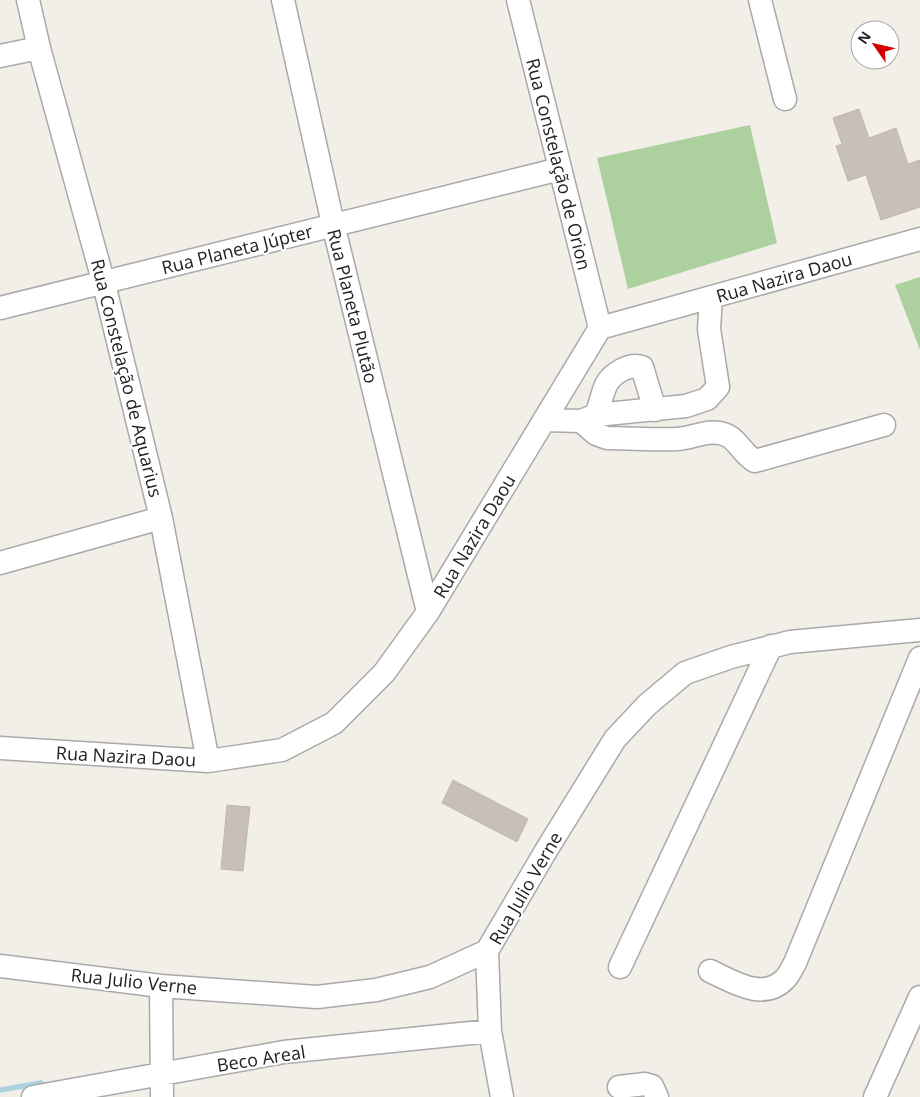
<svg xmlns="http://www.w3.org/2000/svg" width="920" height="1097" font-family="'Open Sans',sans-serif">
<rect width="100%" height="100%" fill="#f2efe9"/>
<path fill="#add19e" d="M750 125 777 243 628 289 597 158Z
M920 277V350L895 285Z"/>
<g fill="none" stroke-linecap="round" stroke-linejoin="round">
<path stroke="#aad3df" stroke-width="5.5" d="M0 1090 41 1083"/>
</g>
<path fill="#c7bfb8" stroke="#c4b6ab" d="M859 109 869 138 896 128 908 164 920 160V207L881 220 866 175 848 181 836 146 842 144 833 118Z
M453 780 528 819 517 842 442 803Z
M227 805 250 807 243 871 221 869Z"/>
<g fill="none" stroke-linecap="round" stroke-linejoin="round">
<g stroke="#a9a9a9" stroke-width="25">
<path id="minor" d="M28 0 39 48 104 284 161 518 208 761
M283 0 333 224 428 612
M518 0 600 328
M760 0 785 99
M0 56 39 48
M0 308 560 169
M596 415C600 405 602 394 606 385 612 373 630 363 642 367L655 410
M544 420 581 421 596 415 686 406 707 399 718 387 709 329 711 297
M581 421 596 434 607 438C630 438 654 440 677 439 694 438 714 426 730 437 740 444 744 455 755 461L884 425
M0 563 161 518
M0 748 208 761 282 750 334 723 384 673 428 612 600 328 920 239
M487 951 490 1031 502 1097
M0 966 161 986 317 997 376 990 430 977 487 951 547 849 615 739 647 705 685 673 731 657 790 642 920 630
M620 967 771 646
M710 971C732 981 763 1002 785 979 789 975 792 968 795 963L920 658
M161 986 162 1097
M619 1087 645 1084 652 1086 657 1097
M33 1097 284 1052 490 1031
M875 1097 920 997"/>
</g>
<use href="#minor" stroke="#fff" stroke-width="22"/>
</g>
<g text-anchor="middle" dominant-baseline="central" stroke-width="4.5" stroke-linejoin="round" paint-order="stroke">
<g font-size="18" fill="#222" stroke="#fff">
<text transform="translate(559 164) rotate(76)">Rua Constelação de Orion</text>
<text transform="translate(237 249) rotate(-14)">Rua Planeta Júpter</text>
<text transform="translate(784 277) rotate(-16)">Rua Nazira Daou</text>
<text transform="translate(353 306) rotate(76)">Rua Planeta Plutão</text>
<text transform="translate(127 378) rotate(76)">Rua Constelação de Aquarius</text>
<text transform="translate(474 536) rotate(-59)">Rua Nazira Daou</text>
<text transform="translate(126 756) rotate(3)">Rua Nazira Daou</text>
<text transform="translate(525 888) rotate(-60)">Rua Julio Verne</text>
<text transform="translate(134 981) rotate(6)">Rua Julio Verne</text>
<text transform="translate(261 1058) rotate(-9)">Beco Areal</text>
</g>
</g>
<g transform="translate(875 45) rotate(304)"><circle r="24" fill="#ffffff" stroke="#a7a7a7"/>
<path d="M0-4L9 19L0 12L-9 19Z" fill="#d40000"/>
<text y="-8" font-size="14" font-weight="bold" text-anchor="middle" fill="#222222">N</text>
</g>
</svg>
